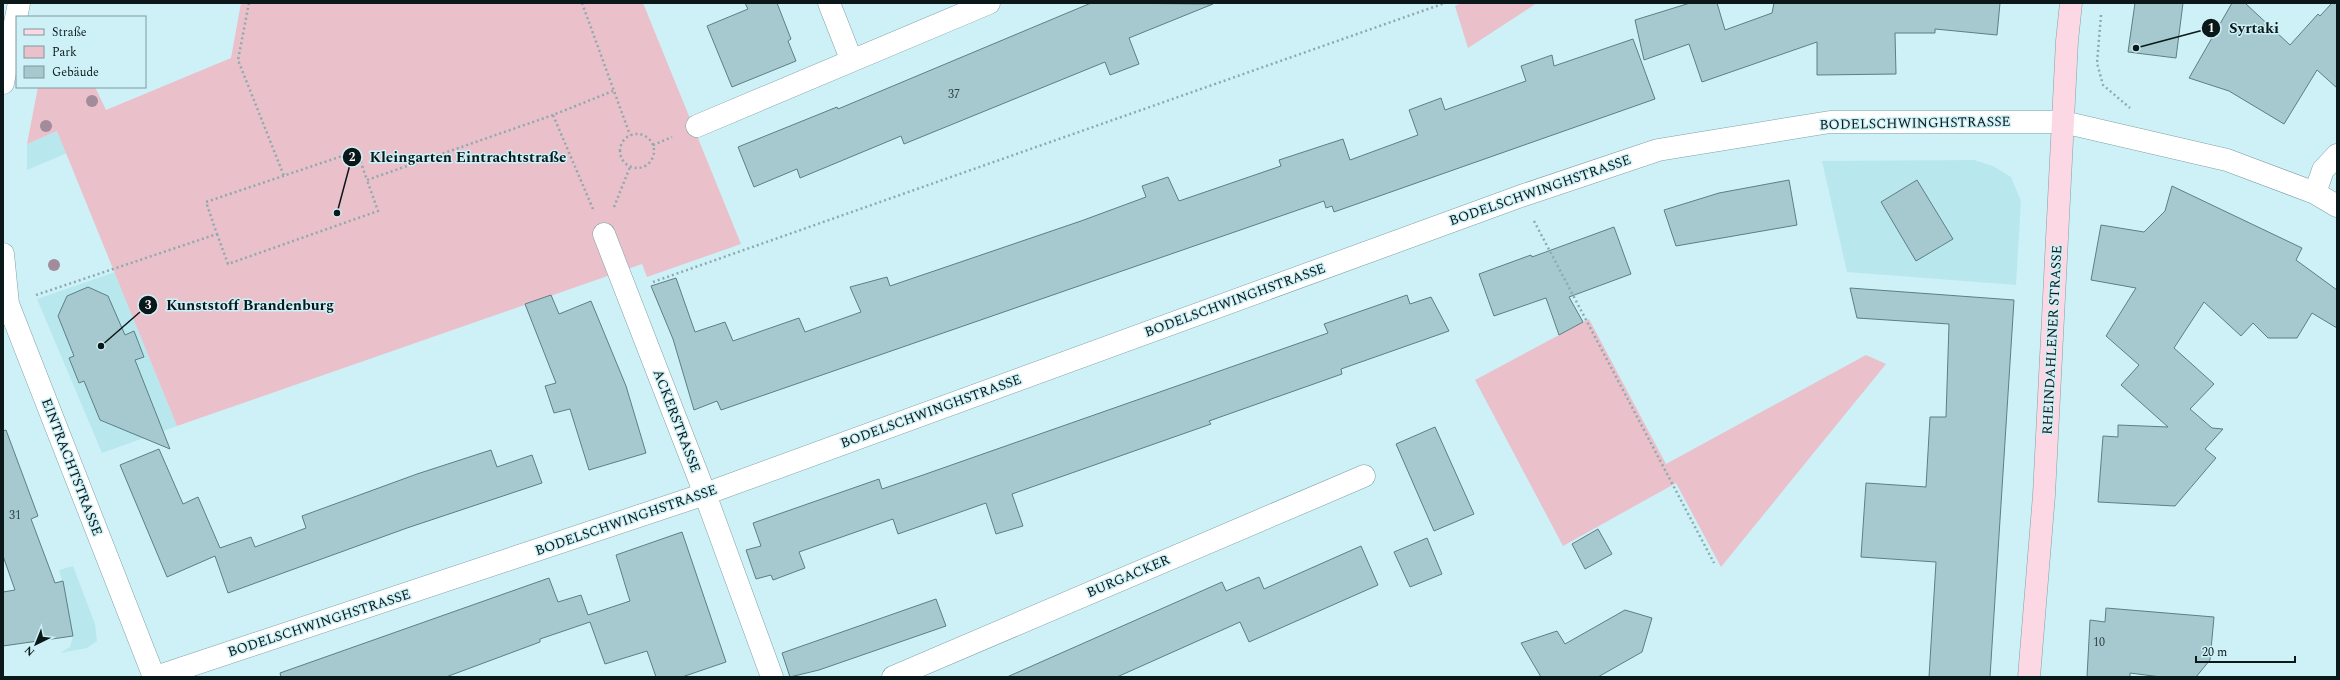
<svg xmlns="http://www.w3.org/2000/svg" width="2340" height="680" font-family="Spectral,serif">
<rect width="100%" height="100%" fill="#cdf1f7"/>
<path fill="#b9e7ee" d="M57 131 67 153 27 170V144Z
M1974 160 1993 166 2011 177 2021 201 2016 285 1847 272 1822 161Z
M115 272 177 426 102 453 37 299Z
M73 566 95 624 97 641 87 648 60 653 70 647 73 636 63 584 59 570Z"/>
<path fill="#eac0cb" d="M241 3H643L741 244 647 277 642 264 177 426 57 131 27 144 38 87H95L106 110 231 58Z
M1461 3H1537L1468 48 1455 6Z
M1589 319 1666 464 1866 355 1886 364 1721 567 1676 483 1563 546 1475 380Z"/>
<path fill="#a5c9ce" stroke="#5d7f84" d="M745 3H777L791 39 788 41 796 61 732 87 707 26 748 9Z
M1091 3 1213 4 1129 38 1139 64 1110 75 1105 62 904 144 901 136 800 178 797 169 754 187 738 147 837 107 838 109Z
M1690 3H1717L1725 30 1772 13 1774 3H2000L1997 35 1935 29V33H1895L1896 74 1817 75V42L1702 82 1689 44 1644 60 1635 20Z
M2135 3H2183L2176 58 2128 52Z
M2232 3H2245L2290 45 2318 14 2320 16 2332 3H2337V88L2317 70 2284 124 2229 91 2189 78Z
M1633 39 1655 99 1334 212 1332 206 1326 208 1324 201 721 410 717 401 694 410 673 339 651 286 676 278 695 332 725 322 733 341 799 318 805 332 861 312 850 287 887 277 890 286 1081 221 1146 197 1142 186 1168 177 1179 201 1281 166 1279 160 1343 139 1350 160 1418 135 1409 110 1441 98 1445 110 1526 81 1521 66 1552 55 1554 66Z
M1789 180 1797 225 1676 246 1664 210 1719 193Z
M1917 180 1953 239 1916 261 1881 202Z
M2172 186 2302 248 2296 260 2337 290V328L2312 313 2297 338H2268L2253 323 2241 336 2204 302 2174 348 2214 384 2190 409 2212 428 2223 429 2205 449 2216 458 2175 506 2098 502 2103 436 2118 437V425L2168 427 2121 385 2139 365 2106 336 2136 288 2091 280 2101 225 2144 232 2165 211Z
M1614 227 1631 274 1569 297 1583 322 1559 335 1546 298 1494 316 1479 274 1531 255 1532 257Z
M88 287 108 296 125 335 134 331 144 357 135 360 170 449 100 420 84 381 79 383 69 358 74 356 58 316 67 296Z
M1850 288 2014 300 1990 677H1929L1936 562 1861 557 1866 483 1926 487 1930 417H1946L1949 324 1857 318Z
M551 295 559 314 591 301 626 386 646 453 589 470 570 409 554 413 545 386 556 383 525 304Z
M1407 295 1410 304 1431 297 1449 331 1341 369 1342 374 1209 421 1211 424 1012 494 1023 526 996 534 986 503 898 534 893 519 799 552 805 568 773 580 771 575 756 579 746 550 761 546 753 523 879 479 882 489 923 475 1328 333 1324 324Z
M1435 427 1474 514 1434 531 1396 444Z
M6 430 38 516 31 519 55 583 63 581 73 636 3 646V592L15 590 3 556V431Z
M159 449 183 504 198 497 220 548 251 537 255 547 306 528 302 516 417 474 491 450 497 467 532 455 542 483 407 528 228 593 215 556 167 577 120 465Z
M1598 529 1612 554 1585 569 1572 544Z
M682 532 726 662 682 677H656L647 651 605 664 590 622 540 639V642L446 677H281L280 673 549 578 558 602 581 595 588 615 630 601 616 555Z
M1427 538 1442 574 1410 587 1394 552Z
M1361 546 1378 585 1249 642 1240 622 1117 677H1007L1222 582 1226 591 1259 577 1264 589Z
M936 599 946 626 819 670 790 677 782 653Z
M2106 608 2214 617 2210 660 2196 677H2161L2130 673V677H2087L2090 620 2105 622Z
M1625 610 1652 618 1642 652 1598 677H1541L1521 643 1557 631 1565 644Z"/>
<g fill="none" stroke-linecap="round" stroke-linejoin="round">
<g stroke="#7fa1a7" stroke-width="23">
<path id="street" d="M829 3 851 59
M3 83 19 3
M697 126 989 3
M2315 193 2323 170 2337 155
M604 234 705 494 772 677
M3 254 8 304 154 677
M156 677 705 494 1521 196 1658 150 1830 122H2063L2227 160 2315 193 2337 206
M893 677 1364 476"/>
</g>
<g stroke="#7fa1a7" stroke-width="23">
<path id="secondary" d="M2029 677 2044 495 2067 41 2071 3"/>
</g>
<path stroke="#8daaae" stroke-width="2.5" stroke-dasharray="2 3" stroke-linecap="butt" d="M249 3 238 60 284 176
M582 3 630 135
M2101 15 2097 63 2103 85 2130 108
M620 151a17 17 0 1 1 34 0a17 17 0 1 1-34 0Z
M653 145 672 137
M614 207 630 167
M593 209 553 115 613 91
M1534 221 1714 563
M217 234 228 264 378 211 367 180
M653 282 1445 3
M36 295 217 234 206 202 357 151 367 180 553 115"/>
<use href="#street" stroke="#fff" stroke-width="22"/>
<use href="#secondary" stroke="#fbd8e3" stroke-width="22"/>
</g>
<g fill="#a28b9b">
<circle cx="92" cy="101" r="6"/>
<circle cx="46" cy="126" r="6"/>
<circle cx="54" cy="265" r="6"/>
</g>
<g text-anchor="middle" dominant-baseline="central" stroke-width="3" stroke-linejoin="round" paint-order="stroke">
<g font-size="12" fill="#324447">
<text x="954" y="94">37</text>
<text x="15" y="515">31</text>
<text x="2099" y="642">10</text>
</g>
<g font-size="14" fill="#0b181a" stroke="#cdf1f7">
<text transform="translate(1915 123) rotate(-1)">BODELSCHWINGHSTRASSE</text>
<text transform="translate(1540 190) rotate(-19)">BODELSCHWINGHSTRASSE</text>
<text transform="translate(1235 300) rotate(-20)">BODELSCHWINGHSTRASSE</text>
<text transform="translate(2052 340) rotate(-87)">RHEINDAHLENER STRASSE</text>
<text transform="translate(931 411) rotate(-20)">BODELSCHWINGHSTRASSE</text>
<text transform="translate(677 421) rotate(69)">ACKERSTRASSE</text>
<text transform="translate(72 467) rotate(69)">EINTRACHTSTRASSE</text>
<text transform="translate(626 520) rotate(-19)">BODELSCHWINGHSTRASSE</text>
<text transform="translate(1128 576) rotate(-23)">BURGACKER</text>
<text transform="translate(319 623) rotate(-18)">BODELSCHWINGHSTRASSE</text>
</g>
</g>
<path fill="none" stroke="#0b181a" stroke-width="1.5" d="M2136 48L2211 28M337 213L352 157M101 346L148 305"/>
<g fill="#0b181a" stroke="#cdf1f7" stroke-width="1.5">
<circle cx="2136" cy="48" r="4"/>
<circle cx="337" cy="213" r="4"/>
<circle cx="101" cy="346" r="4"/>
<circle cx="2211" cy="28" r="10"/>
<circle cx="352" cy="157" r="10"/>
<circle cx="148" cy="305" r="10"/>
</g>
<g font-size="12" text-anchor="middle" font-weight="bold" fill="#fff">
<text x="2211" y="32">1</text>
<text x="352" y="161">2</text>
<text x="148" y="309">3</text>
</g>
<g font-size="15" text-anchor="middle" font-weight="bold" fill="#0b181a" stroke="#cdf1f7" stroke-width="3" stroke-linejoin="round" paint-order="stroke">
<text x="2254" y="33">Syrtaki</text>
<text x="468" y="162">Kleingarten Eintrachtstraße</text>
<text x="250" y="310">Kunststoff Brandenburg</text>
</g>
<rect width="2340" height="680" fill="none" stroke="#0b181a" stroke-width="8"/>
<rect x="16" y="16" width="130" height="72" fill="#cdf1f7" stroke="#7f9a9f"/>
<rect x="24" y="29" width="20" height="6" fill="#fbd8e3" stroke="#7f9a9f"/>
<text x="52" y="36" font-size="12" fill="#0b181a">Straße</text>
<rect x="24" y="46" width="20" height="12" fill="#eac0cb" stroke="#7f9a9f"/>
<text x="52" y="56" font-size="12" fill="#0b181a">Park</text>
<rect x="24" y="66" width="20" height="12" fill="#a5c9ce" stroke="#7f9a9f"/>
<text x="52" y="76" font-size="12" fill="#0b181a">Gebäude</text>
<g transform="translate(36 644) rotate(223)" stroke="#cdf1f7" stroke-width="3" paint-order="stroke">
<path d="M0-3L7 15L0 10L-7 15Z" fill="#0b181a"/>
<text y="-6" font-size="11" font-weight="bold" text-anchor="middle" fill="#0b181a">N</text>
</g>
<path d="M2196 656v6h99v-6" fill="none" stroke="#0b181a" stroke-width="2"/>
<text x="2202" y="656" font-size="12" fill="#0b181a" stroke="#cdf1f7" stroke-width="3" paint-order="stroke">20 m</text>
</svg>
